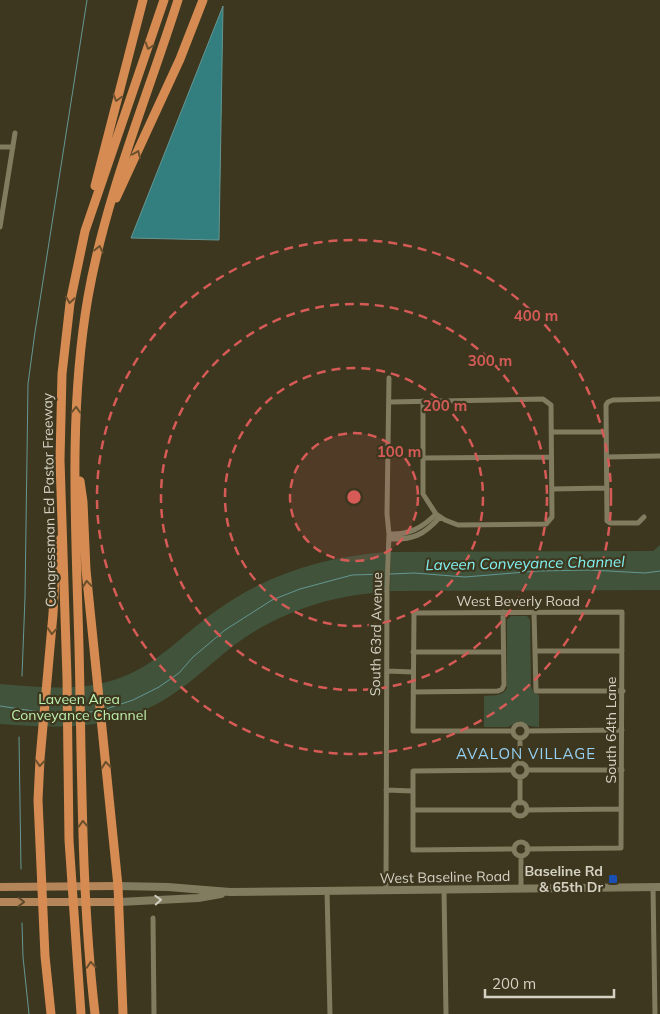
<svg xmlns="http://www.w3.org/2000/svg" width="660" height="1014" font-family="Mulish,sans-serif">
<rect width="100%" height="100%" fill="#3d371f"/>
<path fill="#41543b" d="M660 545V590L390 591 391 552 653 551Z
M386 552V592C329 595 273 614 228 650 200 673 176 697 142 711 96 731 49 727 0 724V684C39 687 79 692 117 679 157 665 180 637 213 613 264 575 323 557 386 552Z
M511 616H527L530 620 531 686 533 692 539 695V727L530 726 519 721 508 727H484V696C493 695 502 697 507 688V620Z"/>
<path fill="#337e7e" stroke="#649793" d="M223 6 219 240 131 238Z"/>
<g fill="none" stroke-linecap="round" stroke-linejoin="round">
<path stroke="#649793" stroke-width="1" d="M390 574 414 573 465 577 538 571 590 570 645 573 660 571
M22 676 25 597 28 384 35 332 87 0
M0 706 40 712
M103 710 133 700 159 687 179 673 193 657 225 630 272 600 300 589 352 575 384 574
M48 713 64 714
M83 713 97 711
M19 737 21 869
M22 923 23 957 29 1014"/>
<path stroke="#817b60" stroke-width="5" d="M0 147H13
M0 227 15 133
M389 402 543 399 551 405 552 517 546 524 458 525 445 520 436 514 423 494V401
M551 432H606
M607 457 660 456
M423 458 551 457
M552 489 607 488
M644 517 638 523H610L607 521 606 405 608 402 613 400 660 399
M389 534C409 535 422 528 436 514
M389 539C413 540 424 535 440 517
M534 612 536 691H623
M535 651H622
M413 652H503
M387 671 413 672
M413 692 498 691 502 689 504 685 503 612
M513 731a7 7 0 1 1 14 0a7 7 0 1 1-14 0Z
M513 731H413L414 613 622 612 621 848 527 849
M527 731 622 730
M520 738V763
M513 770a7 7 0 1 1 14 0a7 7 0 1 1-14 0Z
M513 770 413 771V850L514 849
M527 770H622
M386 790 413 791
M513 809a7 7 0 1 1 14 0a7 7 0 1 1-14 0Z
M520 803V777
M413 810H513
M527 810 621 809
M514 849a7 7 0 1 1 14 0a7 7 0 1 1-14 0Z
M521 856V889
M653 887 655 1014
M444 890 446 1014
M327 891 330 1014
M386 891 387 588 389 534 387 514 389 378
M153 918 154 1014"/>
<path stroke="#817b60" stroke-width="8" d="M118 886 168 887 230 892 660 887
M119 902 198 898 221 894"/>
<path stroke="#b48558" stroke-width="8" d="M0 887 118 886
M0 902H119"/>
<path stroke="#d68b52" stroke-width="9" d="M95 186 143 0
M116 198 180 59 203 0
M80 481 83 502 86 570 118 886 123 1014
M51 1014 45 956 38 800 40 759 53 614 57 540
M81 1014 69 840 67 678 60 460 62 374 70 303 85 231 164 0
M95 1014C81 893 82 770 79 647 76 531 68 413 88 297 106 195 147 98 178 0"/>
</g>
<defs><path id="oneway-chevron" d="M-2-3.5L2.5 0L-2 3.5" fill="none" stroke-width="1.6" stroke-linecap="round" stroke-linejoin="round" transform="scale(1.25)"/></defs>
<g stroke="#6b502e">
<use href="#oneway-chevron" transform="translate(149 46) rotate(108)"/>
<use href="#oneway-chevron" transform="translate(117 98) rotate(105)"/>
<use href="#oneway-chevron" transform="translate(137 154) rotate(-67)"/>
<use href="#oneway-chevron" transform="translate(99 249) rotate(-77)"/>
<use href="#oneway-chevron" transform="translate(70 300) rotate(99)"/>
<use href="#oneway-chevron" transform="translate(76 410) rotate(-88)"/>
<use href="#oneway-chevron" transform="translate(87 584) rotate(-96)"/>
<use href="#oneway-chevron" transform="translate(52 631) rotate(94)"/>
<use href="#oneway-chevron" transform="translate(40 763) rotate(94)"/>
<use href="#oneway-chevron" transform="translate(106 765) rotate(-96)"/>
<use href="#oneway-chevron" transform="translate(83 824) rotate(-92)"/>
<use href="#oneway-chevron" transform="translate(91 965) rotate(-94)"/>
</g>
<use stroke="#d1cebf" href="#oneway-chevron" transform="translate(158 900) rotate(-3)"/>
<use stroke="#5b4a2d" href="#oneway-chevron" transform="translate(21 902) rotate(1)"/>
<circle cx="354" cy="497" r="64" fill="#d65b57" fill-opacity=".12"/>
<g fill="none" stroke="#d65b57" stroke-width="2.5" stroke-dasharray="9 6">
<circle cx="354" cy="497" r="64"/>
<circle cx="354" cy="497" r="129"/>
<circle cx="354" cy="497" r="193"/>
<circle cx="354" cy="497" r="257"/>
</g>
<rect fill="#1a4fb4" stroke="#3d371f" stroke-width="2" x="608" y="874" width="10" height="10" rx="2.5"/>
<g text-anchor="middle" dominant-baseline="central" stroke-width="4.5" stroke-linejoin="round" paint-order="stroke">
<g font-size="14" fill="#d5d2c4" stroke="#3d371f">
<text transform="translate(49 500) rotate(-91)">Congressman Ed Pastor Freeway</text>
<text x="518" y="601">West Beverly Road</text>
<text transform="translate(376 634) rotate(-89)">South 63rd Avenue</text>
<text transform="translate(611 730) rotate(-90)">South 64th Lane</text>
<text transform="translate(445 877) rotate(-1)">West Baseline Road</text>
</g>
<g font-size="14" fill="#bdf0ac" stroke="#3d371f">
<text x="79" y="699">Laveen Area<tspan x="79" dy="16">Conveyance Channel</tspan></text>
</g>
<g font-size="14" font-weight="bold" fill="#d5d2c4" stroke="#3d371f" text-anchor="end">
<text x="603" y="871">Baseline Rd<tspan x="603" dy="16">&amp; 65th Dr</tspan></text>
</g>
<g font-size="15" font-style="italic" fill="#81f1f1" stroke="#3d371f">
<text transform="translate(525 563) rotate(-1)">Laveen Conveyance Channel</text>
</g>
<g font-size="15" letter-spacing="1" fill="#96d2f6" stroke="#3d371f">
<text x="526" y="753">AVALON VILLAGE</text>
</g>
</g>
<circle cx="354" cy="497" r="8" fill="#d65b57" stroke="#3d371f" stroke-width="2.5"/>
<g font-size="15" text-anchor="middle" font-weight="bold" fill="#d65b57" stroke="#3d371f" stroke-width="4.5" stroke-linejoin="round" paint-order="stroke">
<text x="536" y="321">400 m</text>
<text x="490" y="366">300 m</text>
<text x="445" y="411">200 m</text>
<text x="399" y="457">100 m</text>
</g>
<path d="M485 989v8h129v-8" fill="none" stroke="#d5d2c4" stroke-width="2.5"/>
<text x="492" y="989" font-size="15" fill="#d5d2c4" stroke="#3d371f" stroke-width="4" paint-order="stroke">200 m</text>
</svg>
